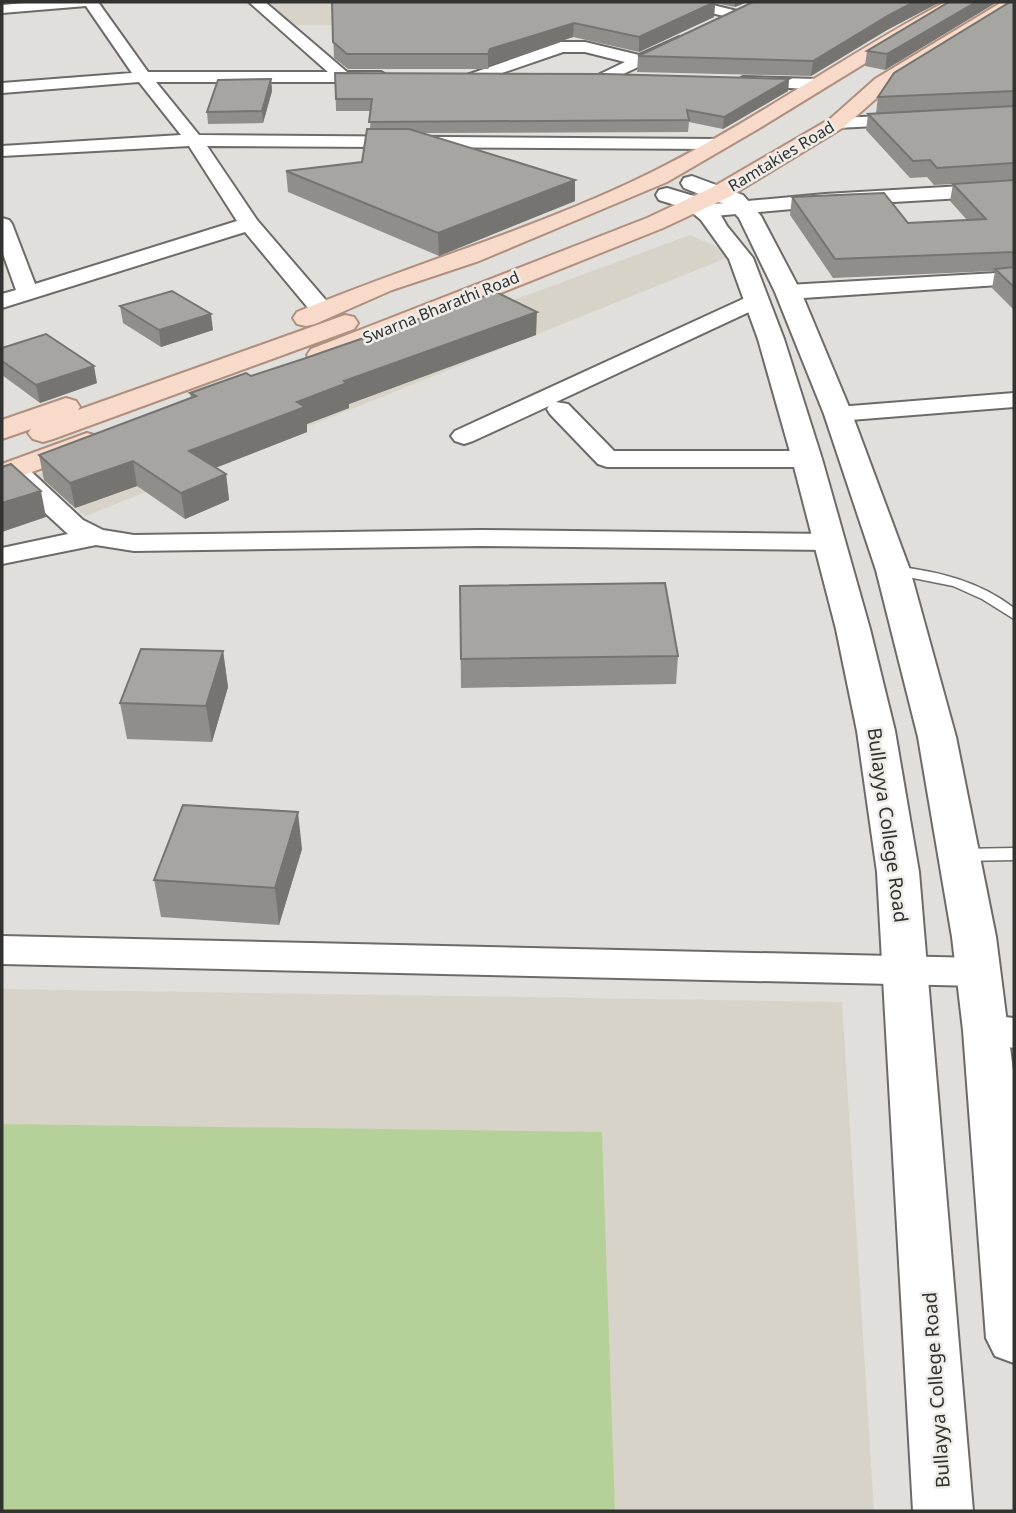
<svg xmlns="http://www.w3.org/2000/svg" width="1016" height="1513" font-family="'Noto Sans',sans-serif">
<rect width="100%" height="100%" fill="#e1dfdc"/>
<path fill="#d8d3c9" d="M264 2H557L452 26 292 25Z
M690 235 724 250 729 257 86 516 36 476Z
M2 989 842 1002 874 1511H2Z"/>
<path fill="#b5d199" d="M2 1124 602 1132 615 1511H2Z"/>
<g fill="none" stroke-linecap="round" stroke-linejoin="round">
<g stroke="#6d6b69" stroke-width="3">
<path id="lane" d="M893 566C937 571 979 581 1014 608V619L982 599 953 586 888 573 886 570 888 567Z
M1014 848V860L961 861 953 855 961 849Z"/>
</g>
<g stroke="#6d6b69" stroke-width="4">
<path id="street" d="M36 2H98L148 72H328L249 2H265L347 72H381L389 77 381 82H156L199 135 715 139 724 144 715 149 207 146 257 220 330 305 333 310 330 315H314L245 232 2 308V294L16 290 2 251V218L9 220 12 224 35 284 237 221 189 146 2 156V146L181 135 139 82 2 93V83L132 73 86 6 2 13V5Z
M677 2H701L741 12 743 15 736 19 679 5Z
M679 37 685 39 687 42 685 45 604 83 596 78 598 75 625 62 585 52H563L473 83 465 78 467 75 561 42H585L639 55Z
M743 77 817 79 825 84 817 89 737 86 735 82Z
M910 115 919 120 916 124 837 128 828 123 837 118Z
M1014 183V195L825 206 703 217 696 215 693 211 696 207 703 205 825 194Z
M1014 272V284L788 299 780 297 777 292 780 287 788 285Z
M756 293 764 295 767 300 764 305 556 402 568 404 614 451H807L816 454 820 459 816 464 807 467H607L598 464 550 414 547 409 549 406 473 441 464 444 455 441 451 436 455 431Z
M1014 393V407L838 421 829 419 826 414 829 409 838 407Z
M14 462 23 464 83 520 103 530 134 535 480 530 830 534 840 536 844 542 840 548 830 550 480 546 134 551 96 545 2 564V548L68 534 5 476 2 469 5 464Z
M2 936 979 958 993 962 998 972 993 982 979 986 2 964Z
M986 1015 1014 1018V1048L972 1041 966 1030 972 1019Z"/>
</g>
<g stroke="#6d6b69" stroke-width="4">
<path id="secondary" d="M692 176 743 195 761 216 801 292 852 414 910 570 956 737 996 937 1014 1078V1363L995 1356 986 1338 963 1030 952 937 918 737 876 570 824 414 775 292 739 218 727 205 684 188 681 183 684 178Z
M667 188 704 199 719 212 727 226 753 258 784 339 822 459 870 629 895 731 919 872 973 1511H913L877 872 857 731 836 629 792 459 758 339 729 259 701 220 688 209 659 200 656 195 659 190Z"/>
</g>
<g stroke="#af8f7e" stroke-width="4">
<path id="primary" d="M945 2H965L758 129 667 182 479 261 392 290 315 324 306 326 297 324 293 318 297 312C414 263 537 229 652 172 753 122 845 55 945 2Z
M1002 2H1014V9L889 87 844 127 729 197 663 228 331 361 321 363 311 361 307 355 311 349 647 218 713 187 830 119 875 79Z
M345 315 354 317 358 323 354 329 53 439 43 442 33 439 28 433 31 429 2 439V420L66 398 76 401 80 407 78 410Z
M87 433 97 436 102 442 97 448 2 483V464Z"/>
</g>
<use href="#lane" fill="#fff" fill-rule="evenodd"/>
<use href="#street" fill="#fff" fill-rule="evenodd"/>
<use href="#secondary" fill="#fff" fill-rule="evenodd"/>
<use href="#primary" fill="#f8daca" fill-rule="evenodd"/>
</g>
<path fill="#908e8b" d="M332 2H747L735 7 715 3 714 17 639 52 573 37 490 65 488 69H348L334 58Z
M753 2H940L887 30 811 76 637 72 638 56Z
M949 2H997L885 70 865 66 867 51Z
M1014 2V310L992 288 995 271 833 278 790 215 792 197 908 223 967 220 950 201 953 184 934 185 927 177 910 178 866 130 868 114 876 113 878 97Z
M335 73 789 79 788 91 723 129 689 122 688 132 423 133 575 180V201L439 256 288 192 286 171 362 162 370 129 371 111H336Z
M271 79 272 91 263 123 208 124 207 112Z
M120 306 213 330 161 347 123 323Z
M536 335 349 404V408L307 424V432L215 468 226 474 229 500 185 519 137 486 75 508 44 480 39 455 191 398 190 393 251 376Z
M2 348 97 383 40 403 2 375Z
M460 586 678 656 676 684 461 688Z
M223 651 228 687 212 742 127 739 120 703Z
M302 849 279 925 161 917 154 880Z"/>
<path fill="#757471" d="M715 2 714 17 639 52V37Z
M735 2H747L735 7Z
M914 2H940L887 30 811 76 813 61 889 15Z
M976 2H997L885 70 887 54Z
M574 23 573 37 490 65 488 69V54L490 49Z
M271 79 272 91 263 123 262 111Z
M789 79 788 91 723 129 724 117Z
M575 180V201L439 256 438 233Z
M537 312 536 335 349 404V408L307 424V432L192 477 189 451 344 381Z
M211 314 213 330 161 347 159 330Z
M94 366 97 383 40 403 36 385Z
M133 461 137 486 75 508 70 483Z
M226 474 229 500 185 519 181 493Z
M41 491 46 517 2 532V503Z
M223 651 228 687 212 742 206 706Z
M298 812 302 849 279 925 275 888Z"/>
<path fill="#a7a5a2" stroke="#757471" stroke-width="2" d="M332 2H715L639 37 574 23 490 49 488 54H347L333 42Z
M753 2H914L889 15 813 61 638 56Z
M949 2H976L887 54 867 51Z
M1010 2H1014V91L878 97 894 73Z
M335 73 604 74 789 79 724 117 687 110 689 120 369 122 372 99H336Z
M271 79 262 111 207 112 218 80Z
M1014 106V163L937 168 930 160 913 161 868 114Z
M367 129H409L575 180 438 233 286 171 362 162Z
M1014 180V252L835 259 792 197 884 193 908 223 986 219 953 184Z
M1014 267V287L995 269Z
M172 291 211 314 159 330 120 306Z
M496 292 537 312 344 381 347 383 297 402 305 407 189 451 226 474 181 493 133 461 70 483 39 455 196 396 190 393 246 373 251 376 303 359Z
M46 334 94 366 36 385 2 361V348Z
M11 464 41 491 2 503V467Z
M665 583 678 656 461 659 460 586Z
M141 649 223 651 206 706 120 703Z
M183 805 298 812 275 888 154 880Z"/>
<g text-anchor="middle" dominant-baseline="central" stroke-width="5" stroke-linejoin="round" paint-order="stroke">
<g font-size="16" fill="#323231" stroke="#eeede9">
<text transform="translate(781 156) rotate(-31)">Ramtakies Road</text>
<text transform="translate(441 307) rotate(-22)">Swarna Bharathi Road</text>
</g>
<g font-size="19" fill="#323231" stroke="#eeede9">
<text transform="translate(888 825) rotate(82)">Bullayya College Road</text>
<text transform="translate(936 1390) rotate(-94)">Bullayya College Road</text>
</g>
</g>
<rect width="1016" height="1513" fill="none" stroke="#323231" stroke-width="7"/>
</svg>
